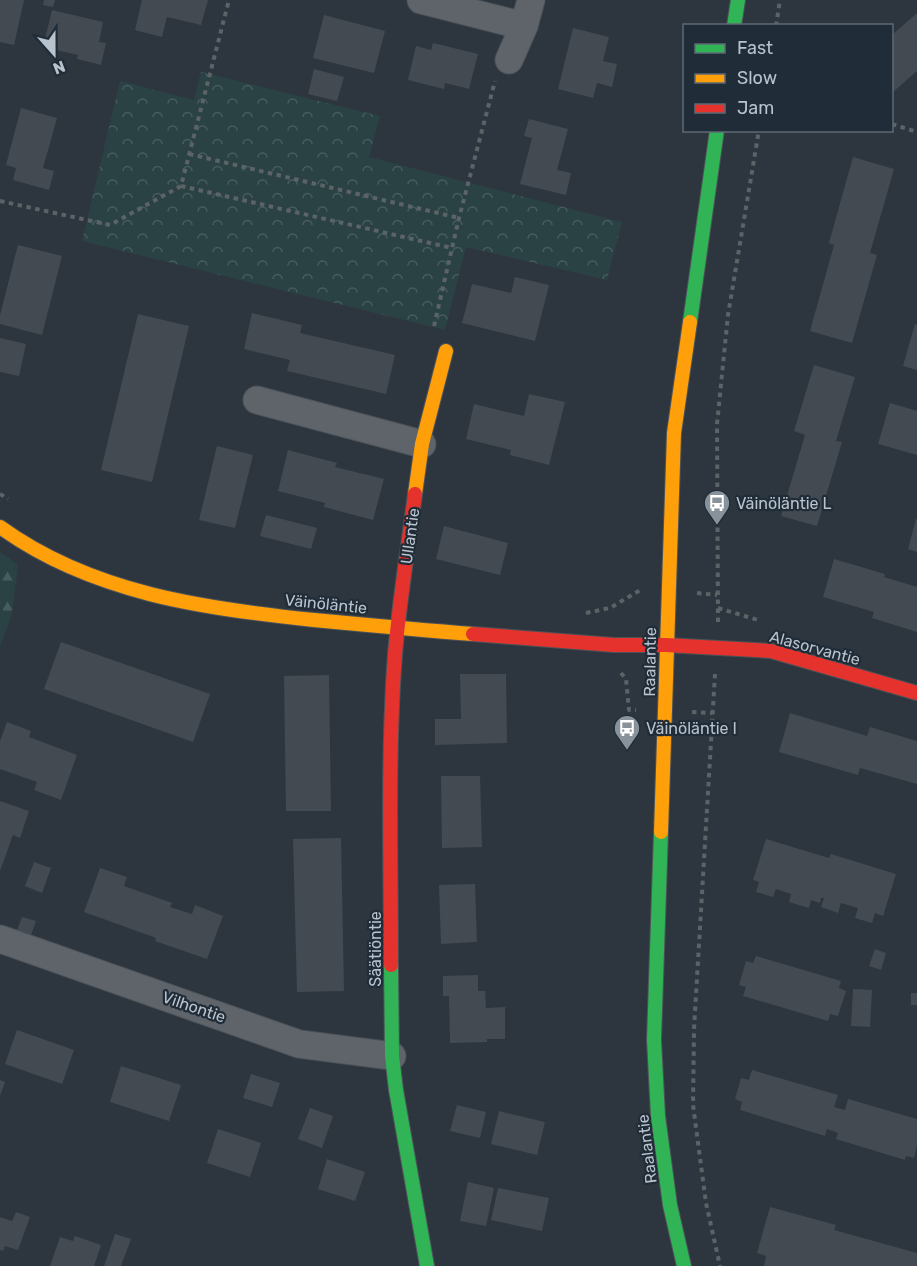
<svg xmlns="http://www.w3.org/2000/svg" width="917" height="1266" font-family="Rubik,sans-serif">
<defs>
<pattern id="forest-firs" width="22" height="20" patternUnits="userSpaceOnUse" patternTransform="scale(1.5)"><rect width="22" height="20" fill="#2a4244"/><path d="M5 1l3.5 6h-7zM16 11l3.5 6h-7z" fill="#475c5e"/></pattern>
<pattern id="park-crowns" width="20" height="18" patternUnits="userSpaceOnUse" patternTransform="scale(1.5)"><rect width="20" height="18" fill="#2a4244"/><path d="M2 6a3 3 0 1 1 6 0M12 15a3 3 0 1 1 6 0" fill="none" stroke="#475c5e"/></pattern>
</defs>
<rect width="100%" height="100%" fill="#2d363e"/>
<path fill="url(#forest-firs)" d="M0 552 18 565 12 614 0 647Z"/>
<path fill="url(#park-crowns)" d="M201 72 380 116 369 157 622 222 607 280 466 247 445 330 82 241 120 81 194 100Z"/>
<path fill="#434a51" d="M0 0H24L14 45 0 42Z
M44 0H55L53 7 43 5Z
M142 0H208L201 25 167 17 162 37 135 30Z
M52 10 103 22 99 42 106 43 101 65 77 59 78 55 43 47Z
M917 13V71L893 92 892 90V35Z
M324 15 385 31 374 73 313 58Z
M573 28 609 37 603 61 617 64 612 87 597 83 593 98 558 89Z
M433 43 478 54 469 89 445 83 444 89 408 80 416 46 431 50Z
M314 69 344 77 337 101 308 94Z
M21 108 57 118 43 168 54 171 49 190 13 180 16 168 6 165Z
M529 119 568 129 557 170 571 173 566 195 520 184 532 138 524 136Z
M853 157 894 169 870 253 877 255 852 343 810 331 834 245 829 243Z
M18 245 62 256 42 335 0 324V315Z
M515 277 549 285 535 341 462 323 472 284 511 293Z
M252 313 302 325 300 333 395 355 386 394 287 371 290 360 244 349Z
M138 314 189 326 152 482 101 470Z
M915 324 917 325V370L903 366Z
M0 338 26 344 19 376 0 372Z
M814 365 855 377 836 441 842 442 817 526 781 516 805 435 794 431Z
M529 394 565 402 549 465 510 455 511 450 466 439 474 404 524 416Z
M890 403 917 411V455L878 444Z
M217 446 253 455 235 528 199 520Z
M288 450 337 463 335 467 384 479 373 520 324 507 325 503 278 491Z
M266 515 317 528 311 549 260 536Z
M916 519H917V552L908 549Z
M444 526 508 543 500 575 436 559Z
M834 559 885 574 884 577 917 587V632L872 618 874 612 823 597Z
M61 642 210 694 193 742 44 689Z
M460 674H506L507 743 435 745V719H461Z
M329 675 331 811H286L284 676Z
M790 713 867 736 870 727 917 741V784L860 768 858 775 779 752Z
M7 722 31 731 29 737 77 755 61 800 34 790 37 782 0 769V741Z
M441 776H480L482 847 442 848Z
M0 801 29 811 20 838 13 835 0 871Z
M341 838 344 991 297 992 293 839Z
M766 839 829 858 831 854 896 874 883 916 875 913 872 923 855 918 858 908 841 903 838 913 821 907 824 898H821L820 903 811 900 809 908 789 902 791 894 776 889 773 897 756 892 759 882 753 880Z
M34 862 51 868 42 893 25 886Z
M100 868 127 877 124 886 172 903 170 907 192 914 195 905 223 916 207 959 155 941 156 938 84 912Z
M475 884 477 942 441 944 439 885Z
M22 917 36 921 30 938 16 933Z
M875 949 886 953 881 970 869 966Z
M756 956 841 981 839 988 846 991 838 1016 830 1014 828 1021 743 996 746 987 739 985 746 961 753 963Z
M478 975V991H485L486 1008 505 1007V1039H487V1042L450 1043 449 996H443V976Z
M853 989 872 990 870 1027 851 1026Z
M911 993H917V1005H911Z
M17 1030 74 1050 62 1084 5 1064Z
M121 1066 181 1085 169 1121 110 1102Z
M752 1070 838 1095 834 1107 845 1110 848 1099 917 1119V1146L914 1158 906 1156 905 1160 836 1139 838 1133 827 1129 825 1136 740 1110 742 1102 735 1099 741 1078 749 1080Z
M251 1074 280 1083 272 1107 243 1098Z
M0 1080 5 1082 0 1096Z
M457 1105 486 1112 480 1138 450 1131Z
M310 1108 333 1116 322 1148 298 1139Z
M499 1111 545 1122 537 1155 491 1144Z
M218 1129 261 1143 250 1177 207 1163Z
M327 1159 365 1172 355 1201 318 1189Z
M468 1182 494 1188 486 1226 460 1221Z
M498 1188 549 1198 542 1231 491 1220Z
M770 1207 836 1225 834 1230 917 1253V1266H764L766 1256 757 1253Z
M16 1212 30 1217 18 1250 5 1246 3 1251 0 1250V1217L12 1221Z
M115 1234 131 1239 121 1266H104Z
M75 1236 101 1245 94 1266H50L60 1237 73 1241Z"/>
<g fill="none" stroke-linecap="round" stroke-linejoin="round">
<g stroke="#4c5258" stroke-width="29">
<path id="street" d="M421 0 524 26
M509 60 524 26 531 0
M257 400 422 444
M0 939 299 1044 392 1056"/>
</g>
<g stroke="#4c5258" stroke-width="16">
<path id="fast" d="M734 26 738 0
M690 322 717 130
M661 832 654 1040 658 1116 670 1205 684 1266
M391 965 392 1056 396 1090 427 1266"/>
</g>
<g stroke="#4c5258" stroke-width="16">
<path id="slow" d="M415 494 422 444 446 351
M0 527C91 593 205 609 314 620 367 625 420 630 473 634
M661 832 674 433 690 322"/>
</g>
<g stroke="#4c5258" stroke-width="16">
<path id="jam" d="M473 634 614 645H666L771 651 917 693
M391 965C391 871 388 778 393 685 396 621 407 557 415 494"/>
</g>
<path stroke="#5c6367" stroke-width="4" stroke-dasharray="4.5 4.5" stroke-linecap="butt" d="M776 26 780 0
M892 124 917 132
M189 154 459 218
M181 186 452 248
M0 201 110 225 181 186 229 0
M434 326 459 218 495 81
M0 494 8 499
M697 593 717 595
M718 608 758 620
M586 613 610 608 642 589
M718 622 717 424 728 315 759 130
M621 673 626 679 629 710H636
M715 674 694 1029 693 1105 706 1203 720 1266
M692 712 712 713"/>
<use href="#street" stroke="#5f646b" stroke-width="27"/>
<use href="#fast" stroke="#30b455" stroke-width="14"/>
<use href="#slow" stroke="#ff9f0a" stroke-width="14"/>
<use href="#jam" stroke="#e5322d" stroke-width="14"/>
</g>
<defs>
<g id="bus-pin" transform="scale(1.35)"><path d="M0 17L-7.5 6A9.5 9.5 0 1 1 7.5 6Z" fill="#88929b" stroke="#202d39"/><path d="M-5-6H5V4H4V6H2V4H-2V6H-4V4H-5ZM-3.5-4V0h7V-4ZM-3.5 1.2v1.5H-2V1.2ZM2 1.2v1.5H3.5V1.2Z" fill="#fff"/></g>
</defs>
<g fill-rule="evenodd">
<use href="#bus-pin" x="717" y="503"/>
<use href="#bus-pin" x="627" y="728"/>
</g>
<g text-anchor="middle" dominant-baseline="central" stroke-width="4.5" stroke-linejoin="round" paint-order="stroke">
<g font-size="16" fill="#b9c3cd" stroke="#202d39" text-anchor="start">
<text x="736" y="503">Väinöläntie L</text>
<text x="646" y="728">Väinöläntie I</text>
</g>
<g font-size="16" fill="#b9c3cd" stroke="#202d39">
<text transform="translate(410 536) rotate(-82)">Ullantie</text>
<text transform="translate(326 604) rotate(6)">Väinöläntie</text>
<text transform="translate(815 648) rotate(15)">Alasorvantie</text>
<text transform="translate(650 662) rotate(-89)">Raalantie</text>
<text transform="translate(375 949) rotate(-90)">Säätiöntie</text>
<text transform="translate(194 1007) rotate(19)">Vilhontie</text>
<text transform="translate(647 1149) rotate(-97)">Raalantie</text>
</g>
</g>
<rect x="683" y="24" width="210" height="108" fill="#202d39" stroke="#5d6974" stroke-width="1.5"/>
<rect x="695" y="44" width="30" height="9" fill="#30b455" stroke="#5d6974" stroke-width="1.5"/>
<text x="737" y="54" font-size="18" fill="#b9c3cd">Fast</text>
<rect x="695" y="74" width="30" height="9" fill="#ff9f0a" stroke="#5d6974" stroke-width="1.5"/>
<text x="737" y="84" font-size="18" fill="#b9c3cd">Slow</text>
<rect x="695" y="104" width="30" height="9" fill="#e5322d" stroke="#5d6974" stroke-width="1.5"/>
<text x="737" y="114" font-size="18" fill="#b9c3cd">Jam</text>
<g transform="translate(54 54) rotate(159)" stroke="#202d39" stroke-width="4.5" paint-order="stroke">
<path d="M0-4.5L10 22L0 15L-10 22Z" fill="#b9c3cd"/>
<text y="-9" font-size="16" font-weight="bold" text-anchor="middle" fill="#b9c3cd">N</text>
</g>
</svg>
